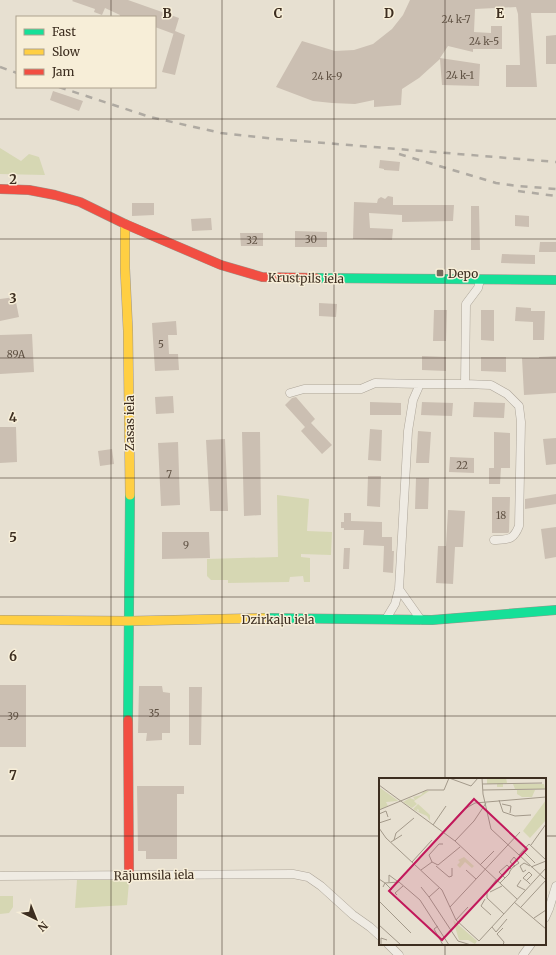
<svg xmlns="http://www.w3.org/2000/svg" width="556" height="955" font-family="Merriweather,serif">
<rect width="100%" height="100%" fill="#e7e0d1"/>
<path fill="#d6d7b3" d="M0 148 21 161 29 154 39 157 45 175 0 174Z
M277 495 309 499 307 531 332 532 331 555 301 554V557L310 558V582H304L303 576 290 577 289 582 228 583V580H211L207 576V559L278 557Z
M77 880H109L129 882 127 905 75 908Z
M0 896H13V907L9 913 0 914Z"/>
<path fill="#cbbfb2" d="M73 0H128L179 18 175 31 185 35 175 75 162 72 174 32V34L155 27V17H119L120 15 105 8 102 15 94 12 95 9 72 1Z
M410 0H556V13H531L537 87H506V65H520L518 14 516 7 475 9 474 32 491 33V26H502V49H473V52L448 46 440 58 480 64 479 86 442 85 440 59 419 78 402 89 401 105 374 107V100L355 104 332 103 313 101 276 87 302 41 335 51 354 50 373 44 392 29 403 15Z
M556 35V64H546V36Z
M53 91 83 101 79 111 50 100Z
M380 160 400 162 399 171 384 170V169L379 168Z
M388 196 393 197V205H454L453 221 402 222V215L369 213 370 228 393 229 392 240 353 239 354 202 377 203 378 199 381 197 385 199Z
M132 203H154V215L132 216Z
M471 206H479L480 250H471Z
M515 215 529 216V227L515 226Z
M211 218 212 230 192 231 191 219Z
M295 231 327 232V247H295Z
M240 233H263V246H241Z
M540 242H556V252H539Z
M502 254 535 255V264L501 263Z
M15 297 19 317 0 321V299Z
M319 303 337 304 336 317 319 316Z
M516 307 531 308V311H545L544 340H533V322L515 321Z
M434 310H447L446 341H433Z
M481 310H494V341L481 340Z
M176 321 177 335H168L169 354H178L179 370 155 371 152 323Z
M32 334 34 372 0 374V335Z
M422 356 446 357V371L422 370Z
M556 356V393L524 395 522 358H539V357Z
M481 357H506V372L481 371Z
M173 396 174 413 156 414 155 397Z
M296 397 315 419 311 423 332 445 322 454 301 431 305 427 285 405 292 398Z
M370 402 401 403V415H370Z
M422 402 453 403 452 416 421 415Z
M474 402 505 403 504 418 473 417Z
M0 427H16L17 462 0 463Z
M370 429 382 430 381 461 368 460Z
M418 431 431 432 429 463H416Z
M242 432H260L261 515 244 516Z
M494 432 510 433V468H501L500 484H489V468H494Z
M556 438V464L546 465 543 439Z
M225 439 228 511H210L206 440Z
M178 442 180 505 161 506 158 443Z
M112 449 114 464 100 466 98 451Z
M450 457 474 458V473L449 472Z
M368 476H381L380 507 367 506Z
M416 478H429L428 509H415Z
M556 494V504L525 509V499Z
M492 497H510L509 532 508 533H492Z
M448 510 465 511 463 547H455L453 584 436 583 438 546H446Z
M344 513H351V521L382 522V537H392V551H394L393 573 383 572 384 546 363 545 364 530H344V528H341V522H344Z
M556 527V557L545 559 541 529Z
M162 532H209L210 558 162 559Z
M344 548H350L349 569H343Z
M0 685H26V747H0Z
M139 686H162L163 692 170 693V733H162V740L146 741 147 733H138Z
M189 687H202L201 745H189Z
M137 786H184V794H177V859H146V851H138Z"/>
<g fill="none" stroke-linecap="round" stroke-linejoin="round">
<g stroke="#ada599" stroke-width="9">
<path id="street" d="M465 384 491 385 507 394 519 406 521 422 519 526C513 541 508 539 494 540
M290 393 304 389H361L375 383 420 384
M399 589 421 620
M386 619 395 604 399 589 408 431 413 400 420 384H465L466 304 478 288 480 280
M0 876 293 874 308 877 321 886 353 915 370 927 380 936
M545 918 549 909 556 886
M388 944 399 955
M523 955 531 944"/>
</g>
<g stroke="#9c958a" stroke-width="10">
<path id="fast" d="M316 278 556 280
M265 618 432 620 556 610
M128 720 130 495"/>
</g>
<g stroke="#9c958a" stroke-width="10">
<path id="slow" d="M125 224V268L128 331 130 495
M0 620 129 621 265 618"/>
</g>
<g stroke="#9c958a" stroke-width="10">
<path id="jam" d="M0 189 29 190 55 195 80 202 125 224 221 265 262 277 316 278
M128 720 129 874"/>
</g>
<use href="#street" stroke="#efebe3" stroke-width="8"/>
<use href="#fast" stroke="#16e098" stroke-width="9"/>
<use href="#slow" stroke="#ffcf43" stroke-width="9"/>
<use href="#jam" stroke="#f24e42" stroke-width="9"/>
<path stroke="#afaaa2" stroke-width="2.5" stroke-dasharray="7 7" stroke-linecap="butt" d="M0 67 17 73
M59 87 150 117 221 133 276 139 556 162
M399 154 496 183 518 186 556 189
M518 191 556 196"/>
</g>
<path fill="none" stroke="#3d2e20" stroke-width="1" stroke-opacity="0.55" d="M111 0V17M222 0V955M334 0V955M445 0V779M111 87V955M0 119H556M0 239H556M0 358H556M0 478H556M0 597H556M0 716H556M0 836H380M545 836H556M445 944V955"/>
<rect fill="#786c5e" stroke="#f7eed8" stroke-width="1.5" x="436" y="269" width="8" height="8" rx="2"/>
<g text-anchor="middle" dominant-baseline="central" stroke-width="3" stroke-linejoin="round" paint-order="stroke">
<g font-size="10" fill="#605244">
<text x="456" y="19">24 k-7</text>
<text x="484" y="41">24 k-5</text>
<text x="460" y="75">24 k-1</text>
<text x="327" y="76">24 k-9</text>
<text x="311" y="239">30</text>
<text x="252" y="240">32</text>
<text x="161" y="344">5</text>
<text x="16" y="354">89A</text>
<text x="462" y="465">22</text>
<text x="169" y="474">7</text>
<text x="501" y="515">18</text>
<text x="186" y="545">9</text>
<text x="154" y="713">35</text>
<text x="13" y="716">39</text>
</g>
<g font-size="12" fill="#3d2e20" stroke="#f7eed8" text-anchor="start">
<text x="448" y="273">Depo</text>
</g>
<g font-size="12" fill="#3d2e20" stroke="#f7eed8">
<text transform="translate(306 278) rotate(1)">Krustpils iela</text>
<text transform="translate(129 423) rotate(-90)">Zasas iela</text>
<text x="278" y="619">Dzirkaļu iela</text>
<text transform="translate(154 875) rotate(-1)">Rājumsila iela</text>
</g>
</g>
<g transform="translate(379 778)">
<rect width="167" height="167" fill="#e7e0d1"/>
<path d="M108 0H127L128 5H124V9H118V6H108ZM134 6H165L166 11H136ZM0 9 18 22 19 23 7 24 9 28 0 32ZM138 12H156L153 19H143L138 16ZM45 13H50L35 23 38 26 33 30 24 24 31 20 36 22 34 19 42 17ZM167 22V42L151 60 144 53ZM39 26 51 37V43L48 38 39 34 40 32 38 31 39 34 34 31ZM85 79 95 88 93 90 86 84 81 90 78 87 81 84 79 82ZM74 142 98 163 96 166 89 162H80Z" fill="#d6d7b3"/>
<path fill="none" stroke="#a3998a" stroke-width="1" d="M103 0 104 16 112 51 167 102M103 6 163 5M0 7 76 63 138 121M104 12 166 11M120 22 124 34 136 38 152 37M123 26 132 28 131 35M0 32 48 12H65L70 0 92 8 99 0M0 36 7 33 9 39M0 45 12 41M54 47 67 28M0 50 7 60 63 112 77 142 100 163 167 90M64 54 84 32 96 25 167 19M15 62 17 55 35 40M76 63 95 43 107 25M12 64 23 57M152 67 167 46M144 73 156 85M140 77 150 66 167 82M33 84 53 62M53 84 50 77 60 66H64M101 87 115 73M57 88 70 99 73 98V90M152 89 167 83M42 92 53 84 59 87 81 69M87 92 97 101M147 92 144 94 141 88 145 85 151 88M126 100 120 94 128 87 132 91M0 101 6 105 20 104 41 122 70 167M117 102 108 114V120L125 136M142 102 138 108 146 112M147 103 153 97 150 94 144 100 148 103 151 106M10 104V97L18 103M121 105 130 96 131 93 134 89 136 88 131 84 135 79 140 85 134 89M4 109 6 105 13 112M42 109 50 119 60 110M111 114 123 108M18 117 16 115 24 108M50 119 79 163 92 167M106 121 102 128 112 137M0 123 32 155M135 124 167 151M71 129 141 54M142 129 167 102M155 140 167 132M77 142 89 129M0 147 22 167M59 148 55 151 64 167M113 149 117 154 128 141M2 167V160L8 162M124 167 125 164 118 156 124 150"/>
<path fill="#c2185b" fill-opacity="0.15" stroke="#c2185b" stroke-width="2" d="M95 21 148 71 63 162 10 113Z"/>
<rect width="167" height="167" fill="none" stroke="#3d2e20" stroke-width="2"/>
</g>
<g font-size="13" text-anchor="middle" font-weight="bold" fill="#3d2e20" stroke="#f7eed8" stroke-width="3" stroke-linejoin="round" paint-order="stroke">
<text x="167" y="18">B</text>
<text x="278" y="18">C</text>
<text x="389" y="18">D</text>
<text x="500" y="18">E</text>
<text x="13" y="184">2</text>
<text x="13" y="303">3</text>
<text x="13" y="422">4</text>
<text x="13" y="542">5</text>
<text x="13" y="661">6</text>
<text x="13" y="780">7</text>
</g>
<rect x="16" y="16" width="140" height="72" fill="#f7eed8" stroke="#ada18e"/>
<rect x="24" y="29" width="20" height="6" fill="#16e098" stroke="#ada18e"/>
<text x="52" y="36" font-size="12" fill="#3d2e20">Fast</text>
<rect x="24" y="49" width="20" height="6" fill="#ffcf43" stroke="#ada18e"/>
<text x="52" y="56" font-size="12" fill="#3d2e20">Slow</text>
<rect x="24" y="69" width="20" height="6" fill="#f24e42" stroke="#ada18e"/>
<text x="52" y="76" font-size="12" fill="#3d2e20">Jam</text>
<g transform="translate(36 919) rotate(137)" stroke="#f7eed8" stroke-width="3" paint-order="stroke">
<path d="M0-3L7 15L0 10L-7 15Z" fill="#3d2e20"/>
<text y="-6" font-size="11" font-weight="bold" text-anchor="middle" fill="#3d2e20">N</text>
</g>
</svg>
